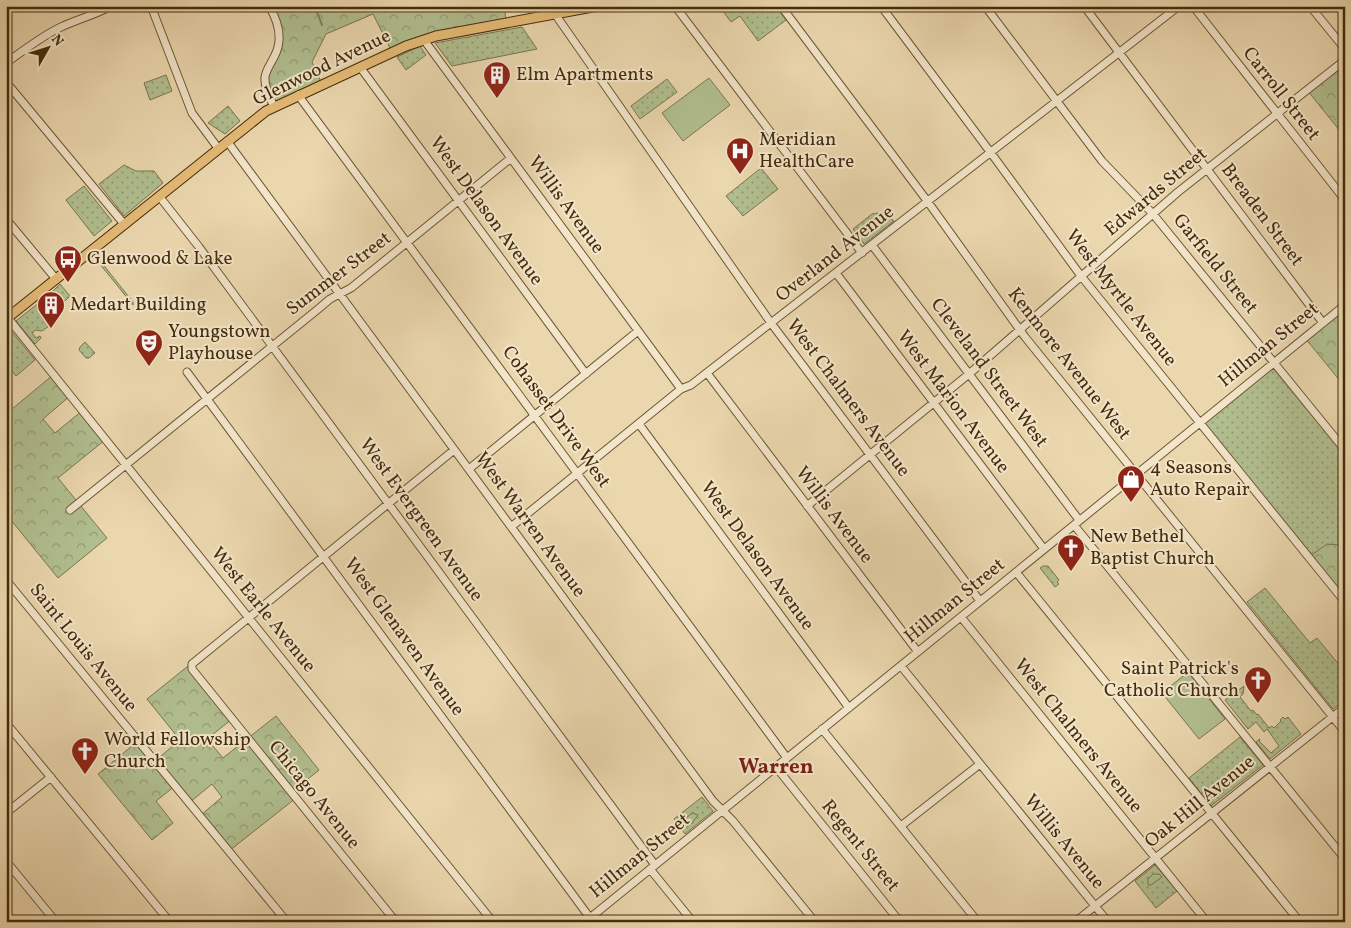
<svg xmlns="http://www.w3.org/2000/svg" width="1351" height="928" font-family="Vollkorn,serif">
<defs>
<pattern id="grass-dots" width="8" height="8" patternUnits="userSpaceOnUse" patternTransform="scale(1.25)"><rect width="8" height="8" fill="#b1bf90"/><path d="M2 2h.1M6 6h.1" fill="none" stroke="#929b74" stroke-width="1.8" stroke-linecap="round"/></pattern>
<pattern id="forest-crowns" width="20" height="18" patternUnits="userSpaceOnUse" patternTransform="scale(1.25)"><rect width="20" height="18" fill="#b1bf90"/><path d="M2 6a3 3 0 1 1 6 0M12 15a3 3 0 1 1 6 0" fill="none" stroke="#929b74"/></pattern>
</defs>
<rect width="100%" height="100%" fill="#ebd7ae"/>
<filter id="stains"><feTurbulence type="fractalNoise" baseFrequency=".004" numOctaves="4"/><feColorMatrix values="0 0 0 0 .2 0 0 0 0 .09 0 0 0 0 .02 0 0 0 .5 -.17"/></filter>
<radialGradient id="worn" r=".72"><stop offset=".6" stop-color="#630" stop-opacity="0"/><stop offset="1" stop-color="#630" stop-opacity=".3"/></radialGradient>
<path fill="url(#grass-dots)" stroke="#7a764e" d="M719 6H775L786 20 758 41 740 16 731 22Z
M522 27 537 49 452 66 435 43Z
M420 46 426 55 406 70 397 57Z
M166 75 172 91 150 100 144 83Z
M667 79 677 92 640 119 631 106Z
M228 106 240 121 225 134 208 123Z
M124 165 136 171H154L163 183 124 216 99 184Z
M761 168 778 189 743 216 726 196Z
M84 186 112 221 94 236 66 200Z
M878 213H883L894 221 864 244 853 229 872 214Z
M97 257 133 302V305L95 258Z
M60 284 70 296 63 303 53 291Z
M40 302 52 317 48 320 49 326 42 331 36 330 32 333 36 338 40 336 41 338 35 344 16 321Z
M8 327 35 360 16 376 6 364V329Z
M85 342 95 353 89 358H86L79 350 80 347Z
M1269 366 1276 371 1345 455V568L1328 581 1199 423Z
M1043 566H1048L1059 580 1057 582 1059 584 1055 587 1040 568Z
M1265 588 1310 643 1317 638 1345 672V700L1333 709 1247 602Z
M1244 686 1243 694 1240 697 1251 711 1253 710 1257 715 1258 714 1269 728 1272 726 1274 728 1281 721 1280 720 1283 717 1285 719 1288 717 1301 734 1270 759 1256 742 1260 739 1259 741 1271 753 1279 746 1267 729 1264 732 1256 722 1248 729 1225 700Z
M1240 737 1263 765 1211 806 1189 778Z
M702 797 713 811 685 834 674 819Z
M1155 865 1177 891 1156 908 1135 881Z"/>
<path fill="url(#forest-crowns)" stroke="#7a764e" d="M269 6H507L505 14 507 23 436 36 392 52 373 14 326 34 312 62 322 84 274 107 265 83 279 41Z
M1345 60V137L1307 90Z
M1341 308 1345 312V399L1341 382 1305 338Z
M53 375 70 396 43 419 55 433 82 411 105 440 58 478 107 538 58 578 6 514V414Z
M1327 544 1339 545 1345 547V602L1309 557Z
M193 662 192 664 232 719 207 739 223 758 276 716 319 770 292 792 296 798 229 851 200 816 222 797 212 784 189 803 175 786 156 801 173 823 152 840 98 774 138 741 155 761 180 740 147 699Z"/>
<path fill="#b1bf90" stroke="#7a764e" d="M709 78 730 105 683 141 662 113Z
M1188 672 1225 719 1199 739 1162 693Z
M692 813 698 815 692 823 687 826 685 819Z
M1153 874H1159L1162 877 1151 885H1148V879Z"/>
<g fill="none" stroke-linecap="round" stroke-linejoin="round">
<path stroke="#77806e" stroke-width="2" d="M317 6V12L322 25"/>
<g stroke="#6e5734" stroke-width="9">
<path id="minor" d="M151 6 192 113 218 148
M269 6C278 21 283 39 275 55 272 62 266 69 265 77 264 87 270 98 274 107
M675 6 862 253
M781 6 928 202 1025 337 1345 732
M881 6 991 153 1081 276 1345 602
M985 6 1102 161 1153 214 1345 450
M1084 6 1323 323
M1193 6 1345 200
M1310 6 1345 49
M555 14 771 323 980 601
M424 40 681 389
M6 63C24 50 42 36 61 27 78 19 95 15 111 6
M360 67 586 374
M6 82 124 224
M298 95 787 758
M227 141 713 801 733 821 815 922
M159 196 199 247 655 865
M6 219 56 279
M872 245 1079 520
M836 273 1044 549
M8 318 493 922
M187 372 593 922
M707 373 918 652
M639 424 849 708
M469 469 638 331
M807 506 969 374 1178 192 1345 60
M70 510 317 310 330 299 351 288 511 158
M1074 525 1345 859
M511 527 681 389 691 385 1179 6
M1016 572 1300 922
M6 580 287 922
M961 617 1207 922
M901 666 1108 922
M6 723 170 922
M822 729 978 922
M776 767 900 922
M6 813 51 777
M901 826 980 764
M6 861 56 922
M650 869 693 922
M396 922 192 669V664L454 450
M585 922 1345 305
M1075 922 1345 707"/>
</g>
<g stroke="#442c0c" stroke-width="11">
<path id="major" d="M6 319 266 111 406 46 436 36 598 6"/>
</g>
<use href="#minor" stroke="#f2e5ca" stroke-width="7"/>
<use href="#major" stroke="#e6bc77" stroke-width="9"/>
</g>
<defs>
<g id="building-pin" transform="scale(1.4375)"><path d="M0 17L-7.5 6A9.5 9.5 0 1 1 7.5 6Z" fill="#8f2418" stroke="#f2e5ca"/><path d="M-4-6H4V6H1V3H-1V6H-4ZM-2.5-4.3h1.7v1.8h-1.7ZM.8-4.3h1.7v1.8H.8ZM-2.5-1h1.7V.8h-1.7ZM.8-1h1.7V.8H.8Z" fill="#fff"/></g>
<g id="hospital-pin" transform="scale(1.4375)"><path d="M0 17L-7.5 6A9.5 9.5 0 1 1 7.5 6Z" fill="#8f2418" stroke="#f2e5ca"/><path d="M-5-5h3v3.5h4V-5h3V5h-3V1.5h-4V5h-3Z" fill="#fff"/></g>
<g id="bus-pin" transform="scale(1.4375)"><path d="M0 17L-7.5 6A9.5 9.5 0 1 1 7.5 6Z" fill="#8f2418" stroke="#f2e5ca"/><path d="M-5-6H5V4H4V6H2V4H-2V6H-4V4H-5ZM-3.5-4V0h7V-4ZM-3.5 1.2v1.5H-2V1.2ZM2 1.2v1.5H3.5V1.2Z" fill="#fff"/></g>
<g id="theatre-pin" transform="scale(1.4375)"><path d="M0 17L-7.5 6A9.5 9.5 0 1 1 7.5 6Z" fill="#8f2418" stroke="#f2e5ca"/><path d="M-5-5.5Q0-4 5-5.5V0Q5 5 0 6Q-5 5-5 0ZM-3.3-2.5H-1v1.5H-3.3ZM1-2.5H3.3v1.5H1ZM-2.8 1Q0 5.5 2.8 1Z" fill="#fff"/></g>
<g id="shop-pin" transform="scale(1.4375)"><path d="M0 17L-7.5 6A9.5 9.5 0 1 1 7.5 6Z" fill="#8f2418" stroke="#f2e5ca"/><path d="M-5-2.5h2.3a2.7 3.5 0 0 1 5.4 0H5L5.5 6h-11ZM-1.5-2.5h3a1.5 2.3 0 0 0-3 0Z" fill="#fff"/></g>
<g id="church-pin" transform="scale(1.4375)"><path d="M0 17L-7.5 6A9.5 9.5 0 1 1 7.5 6Z" fill="#8f2418" stroke="#f2e5ca"/><path d="M-1.2-6h2.4v3.5h3.3v2.4h-3.3V6h-2.4V-.1h-3.3v-2.4h3.3Z" fill="#fff"/></g>
</defs>
<g fill-rule="evenodd">
<use href="#building-pin" x="497" y="75"/>
<use href="#hospital-pin" x="740" y="151"/>
<use href="#bus-pin" x="68" y="259"/>
<use href="#building-pin" x="51" y="305"/>
<use href="#theatre-pin" x="149" y="343"/>
<use href="#shop-pin" x="1131" y="479"/>
<use href="#church-pin" x="1071" y="548"/>
<use href="#church-pin" x="1258" y="680"/>
<use href="#church-pin" x="85" y="751"/>
</g>
<g text-anchor="middle" dominant-baseline="central" stroke-width="4" stroke-linejoin="round" paint-order="stroke">
<g font-size="19" fill="#442c0c" stroke="#f2e5ca">
<text transform="translate(322 68) rotate(-26)">Glenwood Avenue</text>
<text transform="translate(1281 94) rotate(52)">Carroll Street</text>
<text transform="translate(1156 192) rotate(-40)">Edwards Street</text>
<text transform="translate(566 205) rotate(54)">Willis Avenue</text>
<text transform="translate(486 211) rotate(54)">West Delason Avenue</text>
<text transform="translate(1262 215) rotate(53)">Breaden Street</text>
<text transform="translate(835 254) rotate(-38)">Overland Avenue</text>
<text transform="translate(1215 264) rotate(51)">Garfield Street</text>
<text transform="translate(339 274) rotate(-37)">Summer Street</text>
<text transform="translate(1121 298) rotate(52)">West Myrtle Avenue</text>
<text transform="translate(1269 345) rotate(-39)">Hillman Street</text>
<text transform="translate(1069 364) rotate(52)">Kenmore Avenue West</text>
<text transform="translate(989 373) rotate(53)">Cleveland Street West</text>
<text transform="translate(848 398) rotate(53)">West Chalmers Avenue</text>
<text transform="translate(953 402) rotate(53)">West Marion Avenue</text>
<text transform="translate(556 417) rotate(54)">Cohasset Drive West</text>
<text transform="translate(834 515) rotate(53)">Willis Avenue</text>
<text transform="translate(421 520) rotate(54)">West Evergreen Avenue</text>
<text transform="translate(530 525) rotate(54)">West Warren Avenue</text>
<text transform="translate(757 556) rotate(54)">West Delason Avenue</text>
<text transform="translate(955 601) rotate(-39)">Hillman Street</text>
<text transform="translate(263 610) rotate(51)">West Earle Avenue</text>
<text transform="translate(404 637) rotate(54)">West Glenaven Avenue</text>
<text transform="translate(83 648) rotate(51)">Saint Louis Avenue</text>
<text transform="translate(1078 736) rotate(51)">West Chalmers Avenue</text>
<text transform="translate(314 795) rotate(51)">Chicago Avenue</text>
<text transform="translate(1200 802) rotate(-39)">Oak Hill Avenue</text>
<text transform="translate(1064 842) rotate(51)">Willis Avenue</text>
<text transform="translate(860 846) rotate(51)">Regent Street</text>
<text transform="translate(640 856) rotate(-39)">Hillman Street</text>
</g>
<g font-size="19" fill="#442c0c" stroke="#f2e5ca" text-anchor="start">
<text x="516" y="75">Elm Apartments</text>
<text x="759" y="140">Meridian<tspan x="759" dy="22">HealthCare</tspan></text>
<text x="87" y="259">Glenwood &amp; Lake</text>
<text x="70" y="305">Medart Building</text>
<text x="168" y="332">Youngstown<tspan x="168" dy="22">Playhouse</tspan></text>
<text x="1150" y="468">4 Seasons<tspan x="1150" dy="22">Auto Repair</tspan></text>
<text x="1090" y="537">New Bethel<tspan x="1090" dy="22">Baptist Church</tspan></text>
<text x="1239" y="669" text-anchor="end">Saint Patrick's<tspan x="1239" dy="22">Catholic Church</tspan></text>
<text x="104" y="740">World Fellowship<tspan x="104" dy="22">Church</tspan></text>
</g>
<g font-size="21" font-weight="bold" fill="#7a1f14" stroke="#f2e5ca">
<text x="776" y="767">Warren</text>
</g>
</g>
<rect width="1351" height="928" fill="none" stroke="#ebd7ae" stroke-width="25"/>
<rect x="8" y="8" width="1336" height="913" fill="none" stroke="#442c0c" stroke-width="2.5"/>
<rect x="12" y="12" width="1326" height="903" fill="none" stroke="#442c0c"/>
<g transform="translate(48 48) rotate(51)" stroke="#f2e5ca" stroke-width="4" paint-order="stroke">
<path d="M0-4L9 19L0 12L-9 19Z" fill="#442c0c"/>
<text y="-8" font-size="14" font-weight="bold" text-anchor="middle" fill="#442c0c">N</text>
</g>
<rect width="100%" height="100%" filter="url(#stains)"/>
<rect width="100%" height="100%" fill="url(#worn)"/>
</svg>
